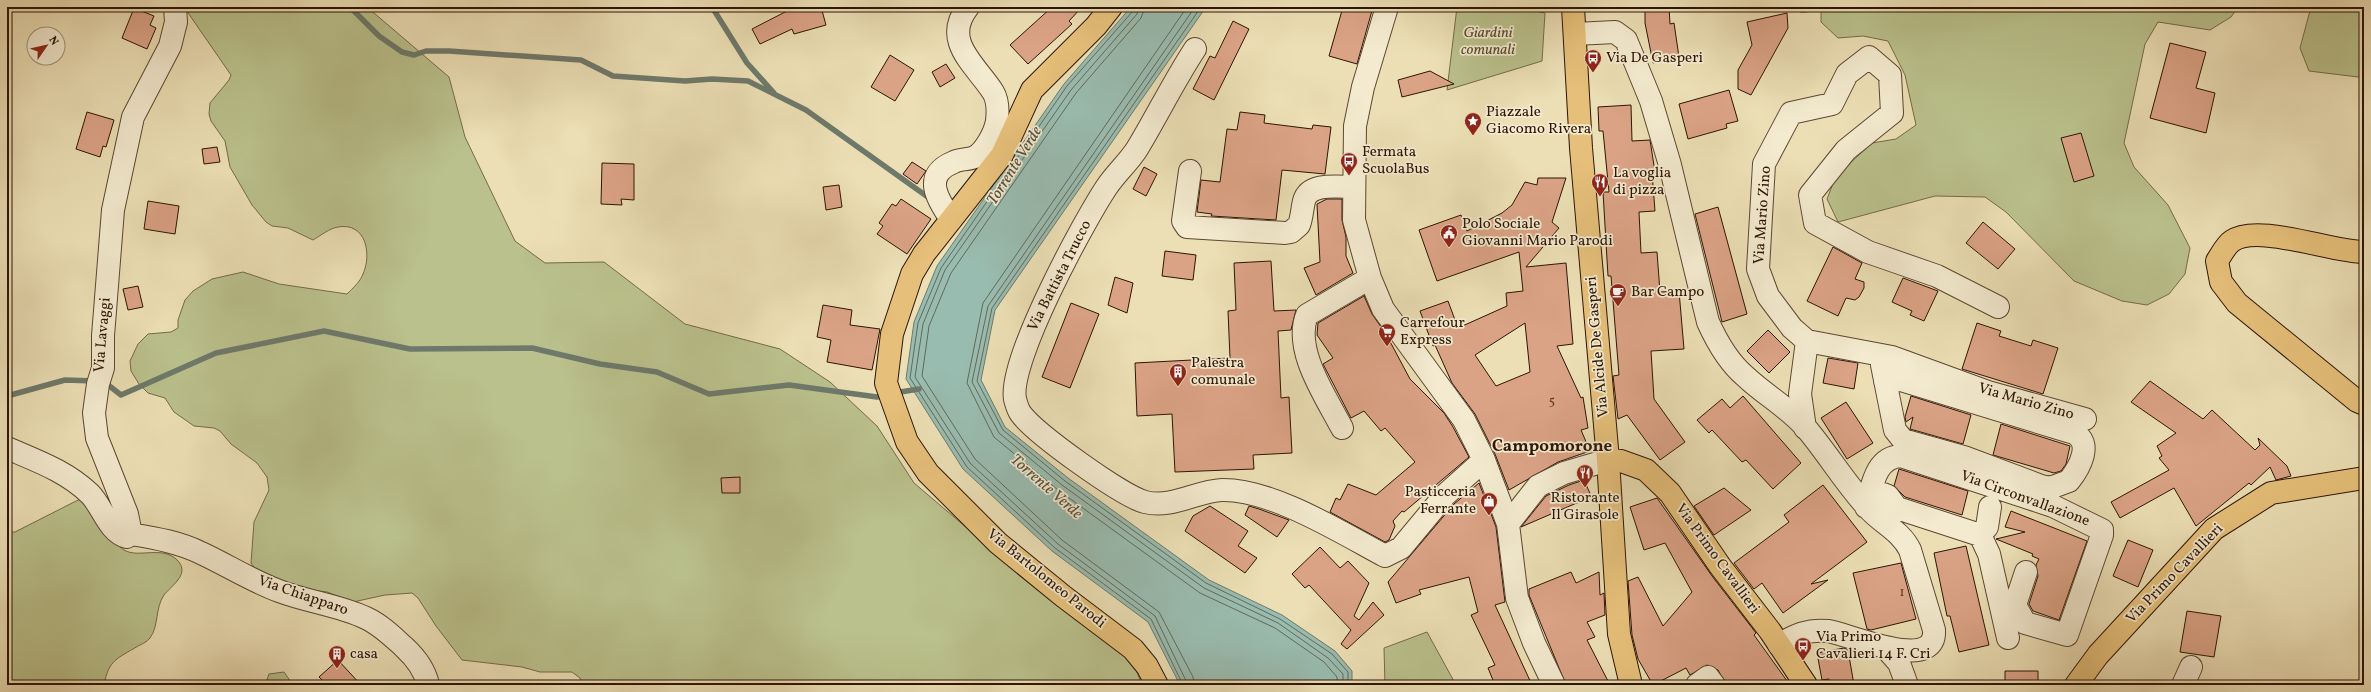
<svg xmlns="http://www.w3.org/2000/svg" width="2371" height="692" font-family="Vollkorn,serif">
<rect width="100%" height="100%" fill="#ecdfb5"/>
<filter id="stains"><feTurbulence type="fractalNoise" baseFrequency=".005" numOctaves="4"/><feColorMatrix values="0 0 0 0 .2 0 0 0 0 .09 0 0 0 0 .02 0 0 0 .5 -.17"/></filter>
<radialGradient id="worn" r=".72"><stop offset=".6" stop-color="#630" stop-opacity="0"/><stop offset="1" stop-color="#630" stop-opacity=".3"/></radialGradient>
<path fill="#bac18c" stroke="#746a48" d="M184 7H367L449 77 465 137 515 241 545 263 604 262 685 324 780 349 830 382 877 426 914 483 1007 562 1132 660 1142 685H583L580 678 572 672H540L522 667 462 660 436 626 418 598 412 593 385 595 353 602 327 592 294 588 256 570 251 563 254 522 269 490 267 477 257 463 231 444 220 431 214 428 194 426 174 412 165 398 148 393 139 384 131 371 130 361 138 344 148 334 171 332 178 328V320L185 300 193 291 212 279 243 272 279 284 347 294C353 288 360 282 363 274 372 254 366 222 338 227 330 228 320 236 313 240L288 228 272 226 266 222 252 205 230 167 225 141 211 121 209 114 210 103 229 80 231 75Z
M1457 7H1517L1545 13 1542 61 1447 90Z
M1821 7H2238L2231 17 2210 30 2158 22 2145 44 2124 143 2134 167 2168 205 2190 248 2185 274 2169 294 2147 305 2122 301 2074 281 2006 212 1985 197 1935 196 1838 222 1827 199 1836 176 1872 143 1896 139 1916 125 1905 75 1888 41 1863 36 1838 38 1821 22Z
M2311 7H2364V75L2358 77 2309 71 2300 48Z
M82 498C94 515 106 538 124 550 139 559 164 544 179 562 189 575 171 586 164 595 155 608 159 626 150 638 147 642 142 644 138 646 117 659 109 659 104 685H7V532H15Z
M1427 632 1456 685H1385L1384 648Z
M284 672 293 685H265L269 674Z"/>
<path fill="#99bcb0" stroke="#6e796b" d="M1131 7H1206L995 310 981 380 1005 427 1068 478 1209 580 1282 615 1335 651 1352 671V685H1180L1148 622 1052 551 963 469 906 379 914 322 937 266 1064 84Z"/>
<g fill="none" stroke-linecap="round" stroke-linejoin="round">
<path stroke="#63685a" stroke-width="1" d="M1134 7 1133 11 1067 86 941 268 918 323 910 378 967 467 1055 548 1151 619 1183 685
M1139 7 1137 14 1071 90 945 270 923 324 915 377 970 463 1058 544 1155 616 1188 685
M1145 7 1141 18 1076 93 951 273 929 326 922 376 975 459 1062 540 1159 612 1193 677 1194 685
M1187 7 983 303 967 383 994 437 1058 490 1200 593 1275 628 1324 662 1337 677V685
M1195 7 988 306 972 382 999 433 1062 485 1204 588 1278 623 1328 658 1343 674V685
M1201 7 992 308 977 381 1003 430 1065 481 1206 583 1280 619 1332 654 1348 672V685"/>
<path stroke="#6e796b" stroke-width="5.5" d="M350 7 379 36 402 52 414 55 426 51H449L581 60 613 76 685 81 712 79 748 81 806 110 932 200
M712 7 747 63 774 93
M1802 10 1834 7
M103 381 121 395 216 353 324 331 410 349 532 348 600 364 657 372 709 394 789 385 877 397 886 395
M894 393 919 389
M7 396 65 380 95 381"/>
</g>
<path fill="#dba386" stroke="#2d1404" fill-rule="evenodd" d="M786 7H821L826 25 794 34 792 29 760 44 752 29 787 11Z
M1052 7H1082L1069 21 1072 24 1028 64 1010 45Z
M1343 7H1373L1357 64 1329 56Z
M1645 7H1669L1670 24 1674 23 1679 57 1653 63 1645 23Z
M134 8 154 16 150 25 156 28 147 49 122 38Z
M1787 13 1788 28 1751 95 1738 89V70L1752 45 1747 22Z
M1233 21 1249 29 1214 100 1193 89 1210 56 1215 58Z
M2170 43 2206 52 2196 88 2215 93 2206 133 2150 118Z
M890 55 914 70 895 101 871 87Z
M946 64 955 78 940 87 932 72Z
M1430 71 1454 84 1402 97 1398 80Z
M1729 90 1738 121 1726 124 1727 128 1688 139 1679 104Z
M1631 105 1632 141 1650 140 1655 172H1652L1655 211 1639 212 1641 253 1657 252 1660 292 1679 291 1684 349 1651 351 1654 399 1685 442 1660 460 1627 415 1618 419 1613 376 1619 375 1611 276H1608L1603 192H1609L1603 131H1599L1598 107Z
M87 112 114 120 106 147 103 146 100 157 76 149Z
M1240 112 1265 115 1264 123 1312 129 1313 125 1331 127 1325 174 1282 170 1276 220 1211 216 1212 214 1197 212 1201 180 1220 182 1227 129 1237 130Z
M2081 133 2094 176 2074 182 2061 138Z
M217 147 220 162 204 164 202 149Z
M912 162 926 171 917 184 903 174Z
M602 163 634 164V200L621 199 622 205 601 204Z
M1144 167 1157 174 1146 196 1133 189Z
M1538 178H1566L1552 222 1559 228 1526 267 1566 263 1573 344 1557 346 1581 398 1583 397 1588 428 1581 430 1590 451 1558 462 1509 490 1495 454 1475 414 1452 383 1435 345 1433 346 1420 311 1448 301 1458 328 1507 306 1506 293 1523 291 1519 252 1437 281 1419 230 1461 215 1467 231 1502 213 1512 205 1525 182 1537 185ZM1525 323 1530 372 1496 386 1475 355Z
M839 185 842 207 826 210 823 187Z
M901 199 931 219 907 254 877 234 883 226 879 223 892 204 896 206Z
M1327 199H1342V220L1346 237V256L1353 273 1316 295 1304 268 1320 262 1317 204Z
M148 201 179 206 175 234 144 229Z
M1718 207 1747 314 1722 322 1695 214Z
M1983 222 2015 249 1998 269 1966 243Z
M1833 247 1862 263 1855 279 1864 282V288L1859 297 1855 300 1846 298 1838 316 1807 301Z
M1165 251 1196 255 1193 280 1162 276Z
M1271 261 1274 311 1296 310 1291 330 1278 331 1281 398 1289 397 1292 453 1253 455 1254 469 1175 472 1172 414 1137 416 1135 363 1230 358 1228 311 1236 310 1234 263Z
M1115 277 1133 283 1127 313 1108 305Z
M1903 278 1938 291 1924 321 1910 315 1912 311 1892 302Z
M138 286 143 307 128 310 123 289Z
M1364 296 1372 314 1386 334 1410 379 1444 413 1453 427 1469 457 1404 512 1402 511 1393 521 1395 526 1389 540 1385 542 1330 512 1336 498 1340 500 1348 484 1376 495 1415 462 1385 428 1381 431 1364 411 1351 418 1323 364 1333 358 1317 335 1318 323Z
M1071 303 1099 314 1070 388 1042 377Z
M823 305 852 310 850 325 880 329 872 370 827 362 831 340 817 337Z
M1977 323 2001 331 1999 336 2031 346 2033 340 2058 348 2043 394 1962 369Z
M1768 330 1790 352 1769 373 1747 351Z
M1828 358 1858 363 1854 389 1823 383Z
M2150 381 2203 419 2212 410 2255 450 2260 445 2258 438 2287 466 2291 476 2276 480 2270 467 2251 485 2249 483 2196 526 2174 488 2120 518 2111 502 2169 470 2159 458 2162 456 2157 446 2176 433 2131 402Z
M1743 396 1801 463 1773 489 1746 460 1742 462 1712 430 1709 433 1697 420 1722 399 1730 408Z
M1911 396 1971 415 1963 444 1910 429 1913 417 1906 422 1905 417Z
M1846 402 1873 443 1847 459 1821 418Z
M2001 424 2070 446 2066 464 2061 471 2054 473 1993 455Z
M1899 469 1968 491 1962 515 1905 497 1894 486Z
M740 477V493H722L721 478Z
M1584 480 1593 500 1579 502 1521 527 1546 496 1569 485Z
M1479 483 1496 527 1505 602 1495 605 1532 685H1495L1488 668 1495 665 1471 615 1478 612 1469 577 1419 590 1421 594 1396 603 1388 582 1454 504Z
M1823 485 1867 542 1811 584 1828 580 1783 613 1762 583 1754 589 1734 563 1789 522 1784 515Z
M1724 488 1751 510 1714 535 1694 506Z
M1657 498 1712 576 1756 633 1754 635 1790 685H1726L1718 670 1707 665 1690 675 1686 668 1653 685 1638 659 1632 635 1628 581 1638 577 1663 626 1692 592 1665 543 1644 550 1630 507Z
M1210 506 1248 531 1238 546 1257 558 1245 573 1185 531 1193 516Z
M1249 506 1259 509 1289 520 1277 537 1245 515Z
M2011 511 2087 541 2059 620 2033 611 2029 604 2038 576 2036 565 2039 559 2032 556 2033 554 1996 539 2025 532 2005 527Z
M2128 540 2153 550 2138 587 2113 576Z
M1966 546 1989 645 1959 652 1950 616H1947L1934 553Z
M1320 547 1340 568 1348 561 1369 583 1354 616 1359 620 1373 602 1384 615 1347 649 1341 644 1351 630 1309 585 1305 588 1292 574Z
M1901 563 1916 619 1871 630 1867 629 1853 573Z
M1571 572 1576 583 1599 572 1600 595 1604 593 1605 615 1587 622 1595 637 1587 640 1610 685H1566L1529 595V589Z
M2187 611 2221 616 2214 657 2180 652Z
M1844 648 1848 650 1854 685H1831L1829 679 1822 680 1817 653Z
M338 660 361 685H327L319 677Z
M2005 671H2038V685H2005Z"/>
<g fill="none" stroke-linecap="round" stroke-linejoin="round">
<g stroke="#5d4730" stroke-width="24">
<path id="minor" d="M1387 7 1363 87 1355 126 1354 220 1370 278 1383 309 1464 420 1484 460 1508 524 1517 598 1534 643 1554 685
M1575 34 1615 32 1626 40 1651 101 1670 165 1708 322C1717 342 1729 363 1746 377 1765 395 1789 408 1806 428 1828 454 1845 483 1868 508 1881 523 1901 531 1910 550L1934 630C1937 674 1849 634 1828 631 1808 629 1795 635 1779 645
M1195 49C1174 81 1157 116 1137 149 1128 163 1115 174 1106 188 1083 223 1008 361 1015 399 1016 403 1018 410 1021 414 1036 434 1122 496 1145 502 1172 509 1196 491 1222 490 1272 489 1342 533 1385 556L1401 548 1445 495 1484 460
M1190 171 1183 221 1187 227 1285 233 1291 232 1299 225C1302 217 1302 209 1304 201 1309 182 1339 187 1354 187
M951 219C937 199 922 175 954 162 960 159 968 160 975 157 985 151 995 133 997 121 998 112 998 100 993 92 976 65 941 41 968 7
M1998 307 1937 276 1868 252 1815 223 1810 195 1846 150 1892 113 1890 75 1869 57 1847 74 1832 104 1791 113 1764 164 1758 269 1768 296 1792 328 1807 341 1892 357 1988 392 2085 419
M1883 356 1882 365 1895 430 1903 440 1964 457 2041 486 2050 488 2069 481C2080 467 2093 443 2074 433L1901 380 1885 381
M1342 428C1326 397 1293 350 1307 315L1370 278
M1805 428 1800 394 1807 341
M7 448C37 461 66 471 90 494 102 506 109 533 127 537L131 534
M1866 507C1872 487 1875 457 1901 456L2053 506 2102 530V535L2067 635 2025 623 2015 605 2026 572
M1866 507 1883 494 1888 496 1897 508 1980 535 1989 554 2008 638
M1508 524 1538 486 1564 473 1608 460
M131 534 127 514 97 438 94 413 98 384 103 368V336L113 210 133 117 170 46 176 22 175 7
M131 534C154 538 179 542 201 553 227 565 252 581 279 591 308 602 338 605 366 618 381 625 393 637 404 647 416 658 425 670 428 685
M1980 535 1987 527 1990 507
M1885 647 1899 663 1907 685
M1697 685 1708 677 1714 685
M2183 685 2191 667"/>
</g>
<g stroke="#2d1404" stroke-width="24">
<path id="major" d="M1111 7 1096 26 1032 90 1002 155 924 254 912 274 892 334 886 383 907 442 928 473 998 543 1063 596 1133 649 1147 666 1157 685
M1573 7 1581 148 1608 460 1619 634 1631 685
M2364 252C2332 252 2257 223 2232 241 2226 245 2221 255 2217 261L2221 282 2237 303 2357 401 2364 404
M1608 460 1621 461 1646 470 1670 493 1720 566 1770 631 1806 685
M2076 685 2098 655 2214 529 2271 493 2364 478"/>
</g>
<use href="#minor" stroke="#f3eacf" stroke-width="22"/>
<use href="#major" stroke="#e6c07a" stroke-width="22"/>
</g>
<defs>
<g id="bus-pin" transform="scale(0.9)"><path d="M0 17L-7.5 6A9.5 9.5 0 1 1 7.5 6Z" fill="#8f2418" stroke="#f3eacf"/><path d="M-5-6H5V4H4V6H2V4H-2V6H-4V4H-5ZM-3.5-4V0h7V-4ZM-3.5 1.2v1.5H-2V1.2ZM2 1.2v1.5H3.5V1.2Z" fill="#fff"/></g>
<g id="sight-pin" transform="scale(0.9)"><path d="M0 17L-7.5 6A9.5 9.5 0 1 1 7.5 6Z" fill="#8f2418" stroke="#f3eacf"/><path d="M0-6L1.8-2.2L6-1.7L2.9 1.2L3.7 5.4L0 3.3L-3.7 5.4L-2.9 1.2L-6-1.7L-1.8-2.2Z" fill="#fff"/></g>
<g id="restaurant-pin" transform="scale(0.9)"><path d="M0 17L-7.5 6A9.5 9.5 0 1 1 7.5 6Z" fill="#8f2418" stroke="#f3eacf"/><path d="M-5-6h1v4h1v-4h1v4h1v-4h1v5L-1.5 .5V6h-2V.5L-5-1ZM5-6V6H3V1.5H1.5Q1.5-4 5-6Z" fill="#fff"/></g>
<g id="civic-pin" transform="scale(0.9)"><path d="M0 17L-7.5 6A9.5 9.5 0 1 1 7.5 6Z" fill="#8f2418" stroke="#f3eacf"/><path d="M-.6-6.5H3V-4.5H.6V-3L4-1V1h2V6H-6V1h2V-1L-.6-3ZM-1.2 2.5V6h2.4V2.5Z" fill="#fff"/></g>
<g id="cafe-pin" transform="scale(0.9)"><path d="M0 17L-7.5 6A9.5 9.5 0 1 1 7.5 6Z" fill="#8f2418" stroke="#f3eacf"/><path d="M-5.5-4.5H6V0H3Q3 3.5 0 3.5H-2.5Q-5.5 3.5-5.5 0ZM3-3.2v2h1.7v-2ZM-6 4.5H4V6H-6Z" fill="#fff"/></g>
<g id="supermarket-pin" transform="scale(0.9)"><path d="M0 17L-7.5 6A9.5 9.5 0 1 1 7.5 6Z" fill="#8f2418" stroke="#f3eacf"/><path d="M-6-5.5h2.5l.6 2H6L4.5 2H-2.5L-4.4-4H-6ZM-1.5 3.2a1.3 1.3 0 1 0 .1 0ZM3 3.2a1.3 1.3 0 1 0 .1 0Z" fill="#fff"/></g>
<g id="building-pin" transform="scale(0.9)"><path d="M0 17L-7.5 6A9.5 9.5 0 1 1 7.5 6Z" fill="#8f2418" stroke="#f3eacf"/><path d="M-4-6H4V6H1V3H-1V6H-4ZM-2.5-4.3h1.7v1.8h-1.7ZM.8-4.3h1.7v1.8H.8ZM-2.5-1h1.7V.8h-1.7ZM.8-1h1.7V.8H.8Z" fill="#fff"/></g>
<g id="shop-pin" transform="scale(0.9)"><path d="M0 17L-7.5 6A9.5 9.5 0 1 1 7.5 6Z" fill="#8f2418" stroke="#f3eacf"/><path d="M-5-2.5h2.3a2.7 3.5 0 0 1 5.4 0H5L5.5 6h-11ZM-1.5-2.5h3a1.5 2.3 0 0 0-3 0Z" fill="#fff"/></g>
</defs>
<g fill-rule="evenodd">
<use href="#bus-pin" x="1593" y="58"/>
<use href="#sight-pin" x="1473" y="121"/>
<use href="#bus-pin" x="1349" y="161"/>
<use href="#restaurant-pin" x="1600" y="182"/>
<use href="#civic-pin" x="1449" y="233"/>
<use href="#cafe-pin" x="1618" y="292"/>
<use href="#supermarket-pin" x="1387" y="332"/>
<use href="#building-pin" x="1178" y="372"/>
<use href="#restaurant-pin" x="1585" y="473"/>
<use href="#shop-pin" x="1489" y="501"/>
<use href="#bus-pin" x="1803" y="646"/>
<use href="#building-pin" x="337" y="654"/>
</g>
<g text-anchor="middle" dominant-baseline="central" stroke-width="3.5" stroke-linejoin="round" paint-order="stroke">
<g font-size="13" fill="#583824">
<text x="1552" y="402">5</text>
<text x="1902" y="593">1</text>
</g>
<g font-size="15" font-style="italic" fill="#57482d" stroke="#f3eacf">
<text x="1488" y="33">Giardini<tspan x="1488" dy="17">comunali</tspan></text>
</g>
<g font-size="15" fill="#2d1404" stroke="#f3eacf" text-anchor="start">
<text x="1606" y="58">Via De Gasperi</text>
<text x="1486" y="112">Piazzale<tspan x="1486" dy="17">Giacomo Rivera</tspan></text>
<text x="1362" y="152">Fermata<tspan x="1362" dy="17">ScuolaBus</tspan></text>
<text x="1613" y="173">La voglia<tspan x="1613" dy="17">di pizza</tspan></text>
<text x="1462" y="224">Polo Sociale<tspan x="1462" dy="17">Giovanni Mario Parodi</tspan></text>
<text x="1631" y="292">Bar Campo</text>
<text x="1400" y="323">Carrefour<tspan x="1400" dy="17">Express</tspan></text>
<text x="1191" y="363">Palestra<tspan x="1191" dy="17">comunale</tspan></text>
<text x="1476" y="492" text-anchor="end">Pasticceria<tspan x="1476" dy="17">Ferrante</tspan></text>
<text x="1585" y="498" text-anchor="middle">Ristorante<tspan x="1585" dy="17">Il Girasole</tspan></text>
<text x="1816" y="637">Via Primo<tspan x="1816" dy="17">Cavalieri 14 F. Cri</tspan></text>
<text x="350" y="654">casa</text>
</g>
<g font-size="15" fill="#2d1404" stroke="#f3eacf">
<text transform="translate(1763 215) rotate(-86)">Via Mario Zino</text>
<text transform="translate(1060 276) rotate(-63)">Via Battista Trucco</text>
<text transform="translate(103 335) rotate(-85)">Via Lavaggi</text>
<text transform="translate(1598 347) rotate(-95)">Via Alcide De Gasperi</text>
<text transform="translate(2026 402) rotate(16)">Via Mario Zino</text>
<text transform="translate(2025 499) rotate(20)">Via Circonvallazione</text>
<text transform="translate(1717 559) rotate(54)">Via Primo Cavallieri</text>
<text transform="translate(2175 574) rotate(-46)">Via Primo Cavallieri</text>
<text transform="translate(1046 579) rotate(39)">Via Bartolomeo Parodi</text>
<text transform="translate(303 596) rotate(19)">Via Chiapparo</text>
</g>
<g font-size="16" font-style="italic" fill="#534f40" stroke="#f3eacf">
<text transform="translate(1015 166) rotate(-58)">Torrente Verde</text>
<text transform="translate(1046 487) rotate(41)">Torrente Verde</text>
</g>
<g font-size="17" font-weight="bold" fill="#2d1404" stroke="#f3eacf">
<text x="1552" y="446">Campomorone</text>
</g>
</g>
<rect width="2371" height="692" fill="none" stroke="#ecdfb5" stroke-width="24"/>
<rect x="8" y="8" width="2355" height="676" fill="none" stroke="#2d1404" stroke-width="2"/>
<rect x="12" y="12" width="2347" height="668" fill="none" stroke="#2d1404"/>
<g transform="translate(46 46) rotate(56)"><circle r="19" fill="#f3eacf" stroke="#a4947e"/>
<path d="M0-3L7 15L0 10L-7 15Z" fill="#8f2418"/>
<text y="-6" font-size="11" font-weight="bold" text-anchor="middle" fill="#2d1404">N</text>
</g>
<rect width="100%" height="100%" filter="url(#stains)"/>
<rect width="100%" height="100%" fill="url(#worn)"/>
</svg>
